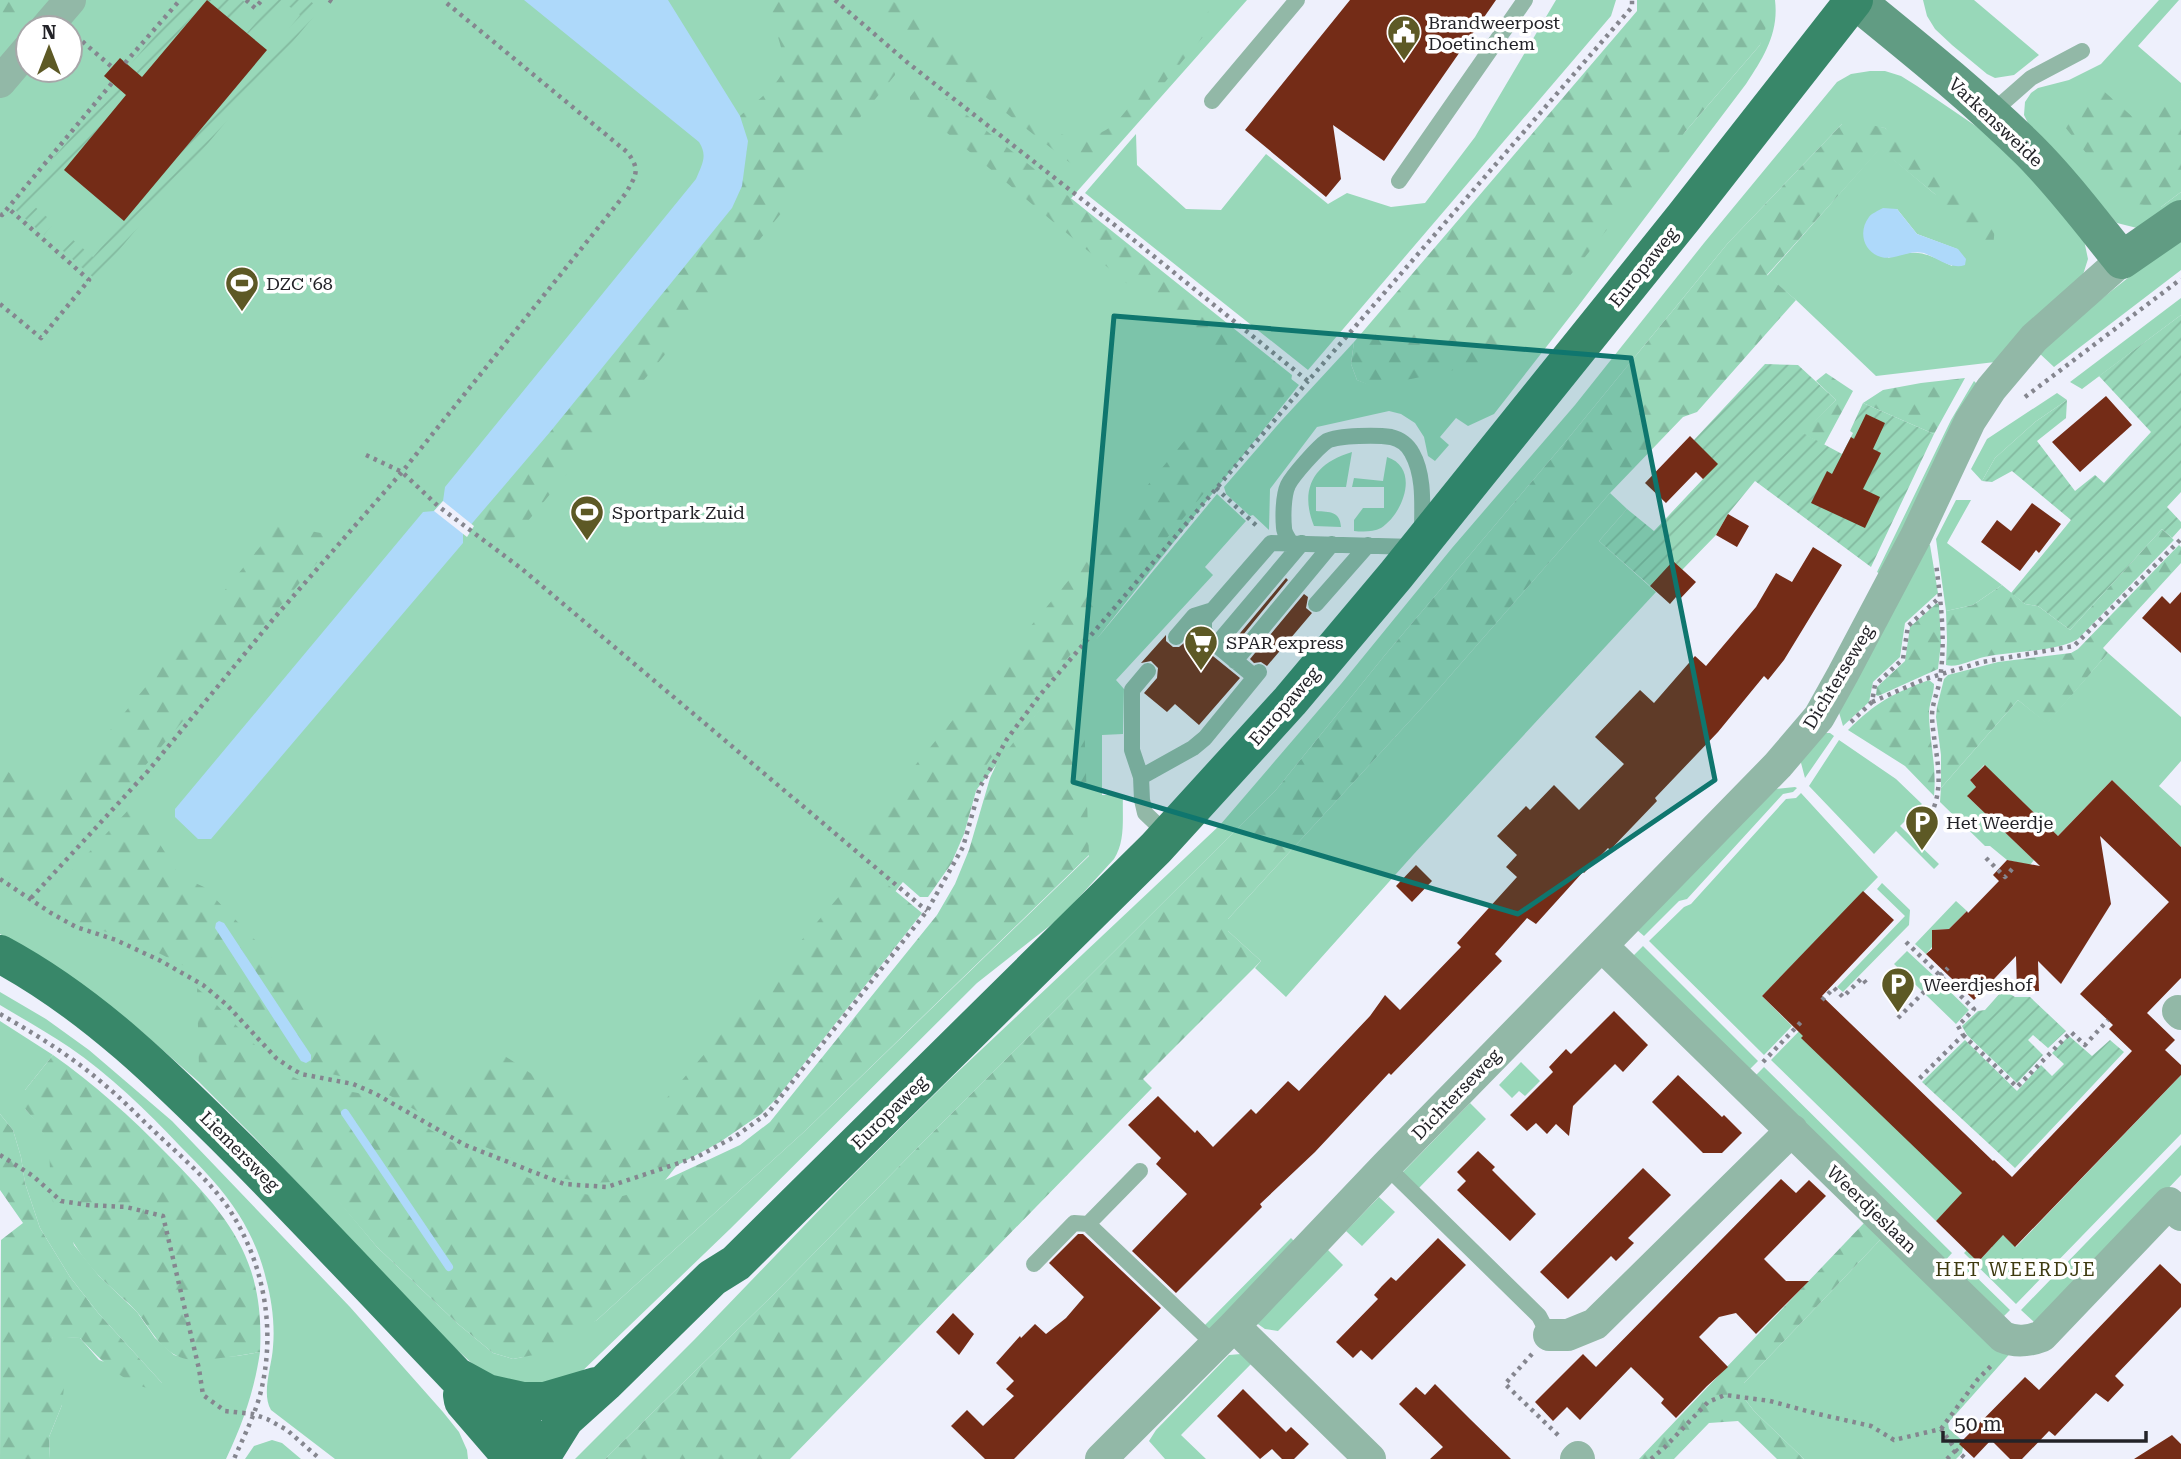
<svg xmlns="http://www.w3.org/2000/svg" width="2181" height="1459" font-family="'Roboto Serif',serif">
<defs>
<pattern id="forest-firs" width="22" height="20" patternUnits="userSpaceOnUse" patternTransform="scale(1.75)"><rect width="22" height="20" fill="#98d8b9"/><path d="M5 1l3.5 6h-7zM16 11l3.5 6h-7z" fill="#83b99f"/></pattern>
<pattern id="garden-furrows" width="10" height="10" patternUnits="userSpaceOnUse" patternTransform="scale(1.75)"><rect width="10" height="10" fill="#98d8b9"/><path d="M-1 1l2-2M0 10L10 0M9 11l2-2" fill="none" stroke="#83b99f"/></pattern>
</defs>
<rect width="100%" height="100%" fill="#eef0fc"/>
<path fill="#98d8b9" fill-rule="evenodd" d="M0 0H1247L1066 204 1299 385 1095 641 1217 494 1246 521 1205 567 1213 575 1116 680 1124 689 1123 734 1102 735V795H1123C1122 817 1126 840 1114 859L1061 917 977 983 730 1229 575 1378 546 1391 487 1377 443 1337 254 1137 199 1082 141 1031 39 957 0 934ZM28 28H70V70H28ZM1048 700 1089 856 806 1130 597 1320 525 1356ZM313 1170 524 1356 523 1357 513 1359 493 1353 458 1324 377 1247Z
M1556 0H1616L1611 16 1308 370 1085 193 1136 134 1137 165 1186 209 1221 210 1266 154 1328 204 1347 193 1391 207 1425 203 1475 137Z
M1765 0H1775C1779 33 1764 57 1746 84L1579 305 1494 414 1468 426 1456 418 1440 437 1449 445 1435 461 1428 456 1424 437 1415 423 1401 414 1389 411 1317 427 1270 489 1269 530 1253 515 1250 516 1226 494 1224 487 1282 420 1354 342 1351 364 1357 380 1373 386 1685 132 1760 45Z
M1923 0H1974L2039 55 2014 75 1995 78 1987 74 1952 45 1935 29 1927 16Z
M2159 0H2179L2138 46 2181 83V101L2161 207 2181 192V203L2137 228 2117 223 2029 125 2024 115 2025 102 2031 93 2038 88 2069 80 2101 64Z
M1870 71H1885L1901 76 1917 86 1983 131 2017 157 2084 240 2088 259 2081 281 1995 362 1876 376 1796 300 1767 276 1880 148 1936 195 1885 128 1842 124 1728 243 1562 446 1385 655 1276 790 921 1144 772 1296 605 1459H575L695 1339 854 1174 947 1082 1220 825 1341 684 1452 548 1575 405 1704 243 1837 82 1851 74ZM1897 209 1917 234 1957 249 1952 266C1926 253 1917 248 1888 258Z
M2181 236V270L2054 367 2038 352 2062 330Z
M2181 298V315L2082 389 2070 382Z
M1974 381 1978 385 1882 575 1877 572 1951 420Z
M2057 393 2067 400 2035 422 1995 458 1982 481 1971 469 1987 439Z
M1352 452 1346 487H1316V511C1330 512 1340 511 1341 527L1314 526C1299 489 1314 463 1352 452Z
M1387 457C1420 468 1404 513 1381 528 1373 532 1363 532 1354 531V520L1363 508H1384V487H1352L1354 478 1383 481Z
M1610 493 1627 509 1599 541 1656 592 1413 855 1286 997 1255 968 1261 961 1228 931V919L1429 700Z
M1956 500H1971L1947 543 2002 585 1973 605 1946 611 1936 539Z
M1926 543 1930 545 1938 593 1905 623 1900 657 1873 682 1869 702 1843 726 1838 709Z
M2108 653 2181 717V761L2159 786 2181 806V847L2112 780 2058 836 1984 765 1970 780 1976 787 1968 797 2034 860 2030 865 2007 860 1990 846H1985L1940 802 1941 788 2018 700 2047 723Z
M1820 733H1830L1834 736 1805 778 1800 759Z
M1839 740 1896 779 1922 804 1900 826 1939 864 1934 869 1896 831 1874 854 1809 786Z
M1795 787 1797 788 1793 792 1783 794 1687 899 1679 901 1644 936 1637 930 1775 789Z
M1801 793 1878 877 1762 996 1792 1026 1764 1055 1649 941 1684 907 1691 904 1786 799 1796 798Z
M1882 883 1910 910 1909 925 1843 992 1837 987 1905 916 1877 889Z
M1956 901 1967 911 1949 929 1932 930V947L1926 954 1915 944Z
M1643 946 1758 1061 1747 1072 1632 957Z
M1907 951 1935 977 1922 991 1894 964Z
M1939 981 1969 1010 1956 1024 1926 995Z
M0 992 46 1019 89 1050 172 1121 350 1307 443 1412 459 1432 467 1450 468 1459H335L271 1410C261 1393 272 1366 273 1347 275 1325 272 1301 266 1279 261 1257 251 1234 239 1215 223 1189 201 1167 180 1146 146 1110 110 1075 69 1047 47 1032 23 1019 0 1005Z
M0 1021 53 1055 25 1090V1109L38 1123 48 1142 74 1245 99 1276 137 1312 155 1338 174 1355 188 1359 237 1356 260 1352C254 1392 243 1423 226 1459H50L49 1437 62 1405 43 1362 53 1336 80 1338 99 1360 162 1383 99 1314 70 1277 40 1228 25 1183 21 1157 13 1130 0 1114Z
M1807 1023 1963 1194 1936 1221 1771 1060Z
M1521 1062 1540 1081 1525 1096 1519 1091 1512 1098 1499 1085Z
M1764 1067 1952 1253 1943 1263 1754 1077Z
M2181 1075V1134L2016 1304 1964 1253 1967 1250 1979 1261 1992 1247V1225L2016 1247Z
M1470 1103 1486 1119 1418 1189 1402 1173Z
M2181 1145V1175L2043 1320 2035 1323 2021 1310Z
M1379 1197 1395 1212 1362 1246 1346 1231Z
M1291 1238 1295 1242 1208 1331 1203 1327Z
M1881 1239 2014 1349 1948 1423 1949 1429 1964 1442 1962 1453 1956 1459H1804L1754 1411 1744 1398V1383Z
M1327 1249 1343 1265 1278 1331 1265 1329 1255 1322Z
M1966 1267 2010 1310 2001 1319 1957 1276Z
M1241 1354 1253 1362 1181 1435 1206 1459H1165L1149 1441 1156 1430 1229 1355Z
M272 1440 282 1443 301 1459H245L254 1446Z"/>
<path fill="url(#forest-firs)" d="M0 0H37L0 43Z
M764 0H815L894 65 895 75 509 544V552L472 524 550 432 732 208 748 141 740 116C752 105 776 87 782 73 789 56 770 17 764 0Z
M861 0H892L1048 129C1075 141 1090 142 1115 124L1218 0H1236L1195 46 1087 176Z
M1637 0H1765L1768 21 1760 45 1685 132 1509 352 1487 363 1373 387 1357 380 1351 364 1354 342 1637 11Z
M928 84 1292 375 1290 389 1019 717 981 773 964 834 951 864 928 897H920L854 839 1235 380 1234 373 910 102V97L919 85Z
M2098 86 2136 120 2165 88 2179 103 2181 101V192L2161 207 2127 203 2060 121Z
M1862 123 1885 128 1995 225 1993 249 1936 195 1880 149 1767 275 1796 300 1697 412 1683 417 1610 493 1429 700 1228 919V931L1261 961 1143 1079 1152 1088 790 1459H605L772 1296 921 1144 1276 790 1385 655 1562 446 1728 243 1842 124Z
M1826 373 1853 391 1824 445 1802 433 1836 400 1816 381Z
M1965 378 1934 434 1863 403 1883 390 1921 383Z
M278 525 326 534 331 546 79 844 34 883C21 887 11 878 0 871V765L49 805Z
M2162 529 2174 540 2078 639C2057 652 2010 651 1984 657 1972 660 1957 668 1946 665L1947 640 1946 611 1973 605 2002 585 2025 604 2038 606 2070 630Z
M2179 545 2181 547V563L2103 648 2108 653 2047 724 2018 700 1941 788V755L1936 717 1937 707 1944 679 1948 675 1998 662 2071 653 2078 649Z
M1937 603 1939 605 1941 643 1938 669 1878 696 1876 695 1877 687 1905 661 1910 627Z
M1929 680 1934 684C1934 693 1930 702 1929 711 1929 741 1937 765 1934 796L1905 766 1848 730C1875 703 1893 693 1929 680Z
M1048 699 1084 718 1089 855 806 1130 597 1320 554 1351 513 1359 493 1353 458 1324 377 1247 308 1166 199 1069 197 988 214 1002 276 1067 293 1077 308 1084 358 1093 384 1103 493 1166 571 1192 597 1196 619 1197 644 1190 740 1145 770 1122 937 915 955 884 969 850 990 778 997 763Z
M132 806 147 824 180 876 204 887 352 1041 378 1027 460 1099 499 1052 630 1141 865 866 922 913 777 1098 761 1114 720 1142 678 1165 642 1178 613 1182 589 1183 560 1178 466 1139 366 1082 305 1068 284 1056 224 992 208 978 131 939 79 924 60 913 52 900 53 891Z
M53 1055C94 1084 131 1117 166 1153 228 1216 265 1258 260 1352 243 1355 202 1362 186 1359 161 1353 151 1329 137 1312 126 1300 113 1290 102 1279 80 1257 62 1227 51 1197 48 1190 50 1179 50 1171 50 1142 44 1130 25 1109V1090Z
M0 1114 13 1130 21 1157 25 1183 40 1228 70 1277 99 1314 162 1383V1391C128 1388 102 1362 80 1338L53 1337 44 1362 64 1387 62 1405 49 1437 50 1459H0L1 1240 23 1223 0 1190Z
M1865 1222 1881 1239 1744 1383V1398L1754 1411 1804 1459H1777L1738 1421 1709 1423 1674 1459H1639Z"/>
<path fill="url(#garden-furrows)" d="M185 0H206L142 77 129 66Z
M207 0H242L249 5 234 23Z
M275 0H309L320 9 95 279 62 250 72 239 93 257 267 50 270 52 300 15 285 3 255 40 247 33Z
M115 85 126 95 34 206 54 223 44 235 12 207Z
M2181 315V492L2167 507 2181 522V528L2172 538 2162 529 2070 630 2038 606 2025 604 2011 593 2071 520 2012 471 1992 482 1982 481 1995 458 2035 422 2067 400 2066 418 2037 441 2075 491 2095 475 2104 483 2151 432 2099 376Z
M1765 364 1798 365 1836 400 1803 433 1842 454 1853 433 1850 431 1863 403 1934 434 1871 567 1755 481 1728 514 1716 535 1682 570 1650 586 1599 541 1627 509 1654 531 1703 479 1694 440Z
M2003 990 2015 997H2030L2066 1031 2048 1048 2033 1035 2028 1040 2043 1055 2017 1083 1967 1035 1962 1026 1978 1011 1985 1010Z
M2069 1036 2092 1056 2110 1040 2124 1052 2015 1168 1922 1082 1965 1040 2017 1091 2041 1065 2052 1076 2064 1064 2052 1053Z"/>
<path fill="#aed9fa" d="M524 0H668L740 116 748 141 742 186 732 208 550 432 463 534V543L211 839H198L175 817V809L423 512 434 511 443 501 445 487 696 179C702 164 708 156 699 142Z
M1883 208 1897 209 1917 234 1958 249 1966 259 1965 265C1951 270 1937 258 1924 253 1909 249 1895 261 1881 257 1863 252 1858 231 1869 217 1872 213 1878 211 1883 208Z
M219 921 224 923 311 1055V1060L306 1063 301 1061 215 928 216 923Z"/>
<path fill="#eef0fc" d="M443 501 474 526 467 537 434 511Z"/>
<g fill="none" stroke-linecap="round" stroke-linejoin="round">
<path stroke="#aed9fa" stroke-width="8" d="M345 1113 449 1267"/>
</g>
<path fill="#742c17" d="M207 0 267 50 124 221 64 170 126 95 104 76 120 58 142 77Z
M1350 0H1496L1384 161 1333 125 1341 179 1326 197 1245 130Z
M2106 396 2132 425 2080 472 2052 442Z
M1866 414 1885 423 1873 449 1881 453 1863 489 1880 497 1865 528 1811 503 1827 471 1832 474 1851 437 1854 439Z
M1690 436 1718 464 1703 479 1696 472 1666 503 1645 483Z
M2032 503 2061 524 2039 553 2036 550 2020 571 1981 542 1997 520 2011 531Z
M1728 514 1749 526 1737 547 1716 535Z
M1813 547 1842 565 1784 660 1768 680 1764 676 1718 732 1655 798 1657 801 1610 850 1608 848 1584 873 1583 872 1536 924 1527 918 1495 954 1502 961 1391 1075 1389 1073 1315 1152 1260 1204 1262 1207 1176 1293 1132 1251 1187 1194 1156 1164 1161 1158 1128 1125 1158 1096 1195 1133 1197 1130 1213 1147 1251 1109 1256 1114 1288 1081 1299 1091 1370 1016 1385 995 1400 1010 1461 947 1457 943 1517 877 1506 867 1517 855 1497 836 1526 806 1530 810 1554 785 1579 810 1624 764 1595 737 1640 690 1654 703 1695 656 1706 666 1756 607 1776 573 1792 582Z
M1673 561 1696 582 1679 600 1676 597 1670 604 1650 586Z
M1286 578 1288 580 1234 646 1231 644Z
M2181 592V653L2142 618 2162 596 2170 604Z
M1304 594 1308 597 1306 608 1312 613 1267 666 1261 662 1254 663 1250 659Z
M1166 635V641L1173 647H1179L1184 643 1197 654 1203 648 1240 678 1199 725 1175 704 1167 712 1144 693 1157 678 1158 668 1151 661 1141 663Z
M1985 765 2058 836 2112 780 2181 847V978L2147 1013 2175 1040 2165 1050 2181 1065V1075L2015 1247 2003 1235 1978 1262 1936 1221 1962 1193 1801 1038 1803 1036 1762 996 1863 891 1894 920 1822 996 1993 1161 1994 1160 2012 1177 2132 1051 2109 1029 2113 1025 2080 994 2169 902 2100 836 2111 904 2061 984 2038 961 2039 991H2017L2016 956 1974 1000 1926 954 1932 949V930L1949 929 1967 911 1968 913 1999 881 1993 875 2007 860 2040 866 1967 796 1976 787 1970 780Z
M1416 865 1432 881 1412 902 1396 886Z
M1614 1011 1648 1045 1623 1072 1615 1064 1573 1106 1569 1136 1556 1124 1547 1134 1536 1123 1527 1131 1510 1115 1553 1072 1549 1067 1566 1049 1571 1054Z
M1678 1075 1722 1117 1724 1115 1742 1133 1722 1153H1703L1652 1102Z
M1478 1151 1495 1167 1492 1170 1536 1214 1510 1241 1457 1190 1466 1181 1457 1172Z
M1643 1168 1671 1195 1628 1238 1634 1243 1616 1261 1611 1256 1568 1299 1540 1272Z
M1781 1179 1796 1193 1809 1180 1826 1196 1764 1259 1786 1281H1809L1756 1334 1736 1313 1719 1317 1699 1337 1728 1367 1707 1386 1676 1418 1661 1403 1664 1399 1631 1367 1580 1420 1567 1407 1553 1421 1535 1402 1583 1354 1596 1367Z
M1078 1234H1083L1161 1308 1014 1459H985L951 1426 967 1410 983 1426 1014 1396 1006 1389 1014 1381 996 1363 1020 1336 1021 1338 1035 1324 1046 1334 1066 1318 1084 1297 1049 1263Z
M1438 1238 1466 1265 1372 1360 1361 1350 1353 1358 1336 1342 1378 1299 1374 1295 1382 1286 1391 1277 1396 1281Z
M2160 1264 2181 1284V1307L2115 1376 2124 1385 2108 1402 2096 1393 2055 1436 2049 1431 2022 1459H2010L1991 1440 1974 1458 1959 1444 2025 1377 2039 1390Z
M953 1313 974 1334 959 1355 936 1332Z
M1435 1384 1470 1419 1511 1459H1430L1443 1447 1399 1404 1416 1387 1425 1395Z
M1243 1389 1286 1432 1291 1427 1309 1444 1294 1459H1282L1272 1449 1260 1459 1217 1416Z
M2172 1435 2181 1444V1459H2134Z"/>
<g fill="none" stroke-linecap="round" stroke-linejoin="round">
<path stroke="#85868f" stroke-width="4.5" stroke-dasharray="3.5 5" stroke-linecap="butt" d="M246 0 255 8 262 0
M329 0 332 2
M835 0 908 63 1130 237 1308 381 1632 7V0
M76 36 112 67
M125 63 180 0
M0 214 2 215 112 83
M0 304 41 338 89 280 8 208
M2025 397 2181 279
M366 455 402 472 438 506 522 569 927 911
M1216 488 1259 528
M1872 702 1925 679 1982 662 2074 646 2181 539
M1851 722 1872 702 1875 685 1903 659 1908 626 1940 597 1936 563
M1934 807C1945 777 1933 746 1932 716 1932 703 1938 692 1940 679 1944 651 1943 626 1940 598
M1986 858 2005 877 2014 867
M0 879 51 913 76 927 116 940 161 961 203 985 227 1005 276 1058 289 1067 301 1074 353 1084 376 1094 465 1145 564 1184 607 1187 697 1157 736 1136 768 1113 927 911 963 847 980 787 1007 739 1040 695 1308 381
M31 898 148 771 275 617 402 472 626 193C636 175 641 170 627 152L443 0
M1906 942 1974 1009 1958 1026 1963 1035 1917 1081
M1822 1000 1834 988 1843 997 1862 978 1866 983
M0 1014C37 1035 74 1058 106 1086 122 1099 137 1115 153 1130 178 1154 206 1177 227 1206 264 1261 277 1330 260 1395 254 1417 243 1438 234 1459
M1898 1018 1948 968
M1963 1035 2017 1087 2071 1032 2085 1045 2108 1020
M1763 1062 1803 1020
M0 1155 33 1176 61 1201 87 1205 126 1207 163 1216 199 1369 203 1395 225 1411 253 1414 267 1419 287 1430 320 1459
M1532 1354 1505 1384 1559 1436
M1941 1429 1978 1379 1993 1364
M1651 1459 1665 1447 1708 1402 1725 1395 1770 1401 1818 1414 1871 1426 1894 1440 1941 1429 1956 1450 1966 1459
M1947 1459 1956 1450"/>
<path stroke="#92b8a7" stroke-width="16" d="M1212 101 1297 0
M1990 114 2031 78 2082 51
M1399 181 1525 0
M1291 543C1288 538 1284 533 1284 528 1283 517 1283 496 1288 485 1293 475 1318 447 1327 441 1339 435 1378 435 1391 437 1400 439 1408 445 1412 453 1425 476 1422 507 1422 532
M1316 604 1368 545
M1176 637 1194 616 1210 611
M1216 645 1302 543
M1235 661 1332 544
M1148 671 1132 690V750L1141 777 1142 800 1145 813 1168 835
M1255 677 1209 639 1204 630V620L1271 543 1414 547
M1141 777 1193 748 1205 738 1259 672
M1386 1166 1539 1316 1549 1335
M1140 1171 1088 1224 1215 1345
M1034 1264 1074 1223 1088 1224"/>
<path stroke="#92b8a7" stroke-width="32" d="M46 28 70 0
M0 82 28 49
M1602 946 2003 1337C2017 1343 2029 1341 2042 1336L2169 1203 2181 1215
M2178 1011 2181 1014
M1234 1326 1370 1459
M1549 1335H1568L1595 1324 1792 1130
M1101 1459 1234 1326 1386 1166 1778 765 1819 717 1843 674 1916 536 1970 421 1991 389 2034 338 2122 260
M1576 1459 1578 1457 1579 1459"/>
<path stroke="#619c83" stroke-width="38" d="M1855 0C1914 48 1974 96 2029 150 2063 184 2092 223 2122 260L2181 219"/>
<path stroke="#388769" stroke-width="38" d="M0 954C93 1004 168 1079 242 1153 314 1226 385 1302 456 1376L487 1393 545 1451
M487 1393 523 1401H545L596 1386
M462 1395 463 1401 513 1459
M537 1459 545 1451 565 1419 605 1383 712 1278 736 1263 1156 848 1290 701 1396 575 1684 217 1854 0"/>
</g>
<path fill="#0f766e" fill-opacity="0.2" stroke="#0f766e" stroke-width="5" stroke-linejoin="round" d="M1114 316 1631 358 1715 780 1518 914 1073 782Z"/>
<defs>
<g id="civic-pin" transform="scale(1.75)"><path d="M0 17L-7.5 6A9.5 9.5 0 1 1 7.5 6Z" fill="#5d5925" stroke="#fff"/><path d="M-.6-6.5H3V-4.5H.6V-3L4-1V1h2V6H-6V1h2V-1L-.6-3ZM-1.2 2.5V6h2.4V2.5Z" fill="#fff"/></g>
<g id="stadium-pin" transform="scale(1.75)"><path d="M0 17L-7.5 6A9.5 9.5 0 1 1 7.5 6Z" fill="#5d5925" stroke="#fff"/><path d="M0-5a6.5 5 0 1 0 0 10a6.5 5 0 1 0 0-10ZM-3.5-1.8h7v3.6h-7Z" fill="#fff"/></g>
<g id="supermarket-pin" transform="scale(1.75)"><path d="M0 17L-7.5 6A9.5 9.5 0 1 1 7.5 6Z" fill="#5d5925" stroke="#fff"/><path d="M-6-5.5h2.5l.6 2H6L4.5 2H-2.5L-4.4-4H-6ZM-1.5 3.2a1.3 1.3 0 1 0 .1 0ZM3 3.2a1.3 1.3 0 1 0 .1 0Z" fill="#fff"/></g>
<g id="parking-pin" transform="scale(1.75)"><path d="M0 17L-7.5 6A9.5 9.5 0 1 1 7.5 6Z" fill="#5d5925" stroke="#fff"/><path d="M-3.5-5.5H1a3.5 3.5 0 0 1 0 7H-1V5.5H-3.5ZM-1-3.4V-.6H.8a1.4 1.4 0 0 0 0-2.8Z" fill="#fff"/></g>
</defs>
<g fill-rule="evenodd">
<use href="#civic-pin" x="1404" y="32"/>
<use href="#stadium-pin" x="242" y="283"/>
<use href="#stadium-pin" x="587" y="512"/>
<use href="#supermarket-pin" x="1201" y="642"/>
<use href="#parking-pin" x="1922" y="822"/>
<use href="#parking-pin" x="1898" y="984"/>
</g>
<g text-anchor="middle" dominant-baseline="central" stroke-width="7" stroke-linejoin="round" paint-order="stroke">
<g font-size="18" fill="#232328" stroke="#fff" text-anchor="start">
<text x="1428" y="22">Brandweerpost<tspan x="1428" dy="21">Doetinchem</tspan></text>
<text x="266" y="283">DZC '68</text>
<text x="612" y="512">Sportpark Zuid</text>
<text x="1226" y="642">SPAR express</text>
<text x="1946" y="822">Het Weerdje</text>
<text x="1923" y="984">Weerdjeshof</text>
</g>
<g font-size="18" fill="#232328" stroke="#fff">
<text transform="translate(1996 122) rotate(43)">Varkensweide</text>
<text transform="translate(1643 267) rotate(-51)">Europaweg</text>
<text transform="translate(1838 677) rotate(-59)">Dichterseweg</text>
<text transform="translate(1284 706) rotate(-49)">Europaweg</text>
<text transform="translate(1456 1094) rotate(-46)">Dichterseweg</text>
<text transform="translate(889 1112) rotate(-44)">Europaweg</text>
<text transform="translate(240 1151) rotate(45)">Liemersweg</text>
<text transform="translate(1872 1209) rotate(44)">Weerdjeslaan</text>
</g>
<g font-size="19" letter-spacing="2" fill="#3e3a10" stroke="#fff">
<text x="2016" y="1269">HET WEERDJE</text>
</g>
</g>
<g transform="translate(49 49)"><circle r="33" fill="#ffffff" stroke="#a7a7a9" stroke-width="2"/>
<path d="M0-5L12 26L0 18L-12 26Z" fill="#5d5925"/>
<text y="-10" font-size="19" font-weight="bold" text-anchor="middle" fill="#232328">N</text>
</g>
<path d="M1943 1431v10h203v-10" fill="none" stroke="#232328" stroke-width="3.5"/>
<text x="1954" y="1431" font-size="21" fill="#232328" stroke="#ffffff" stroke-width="5" paint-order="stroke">50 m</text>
</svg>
